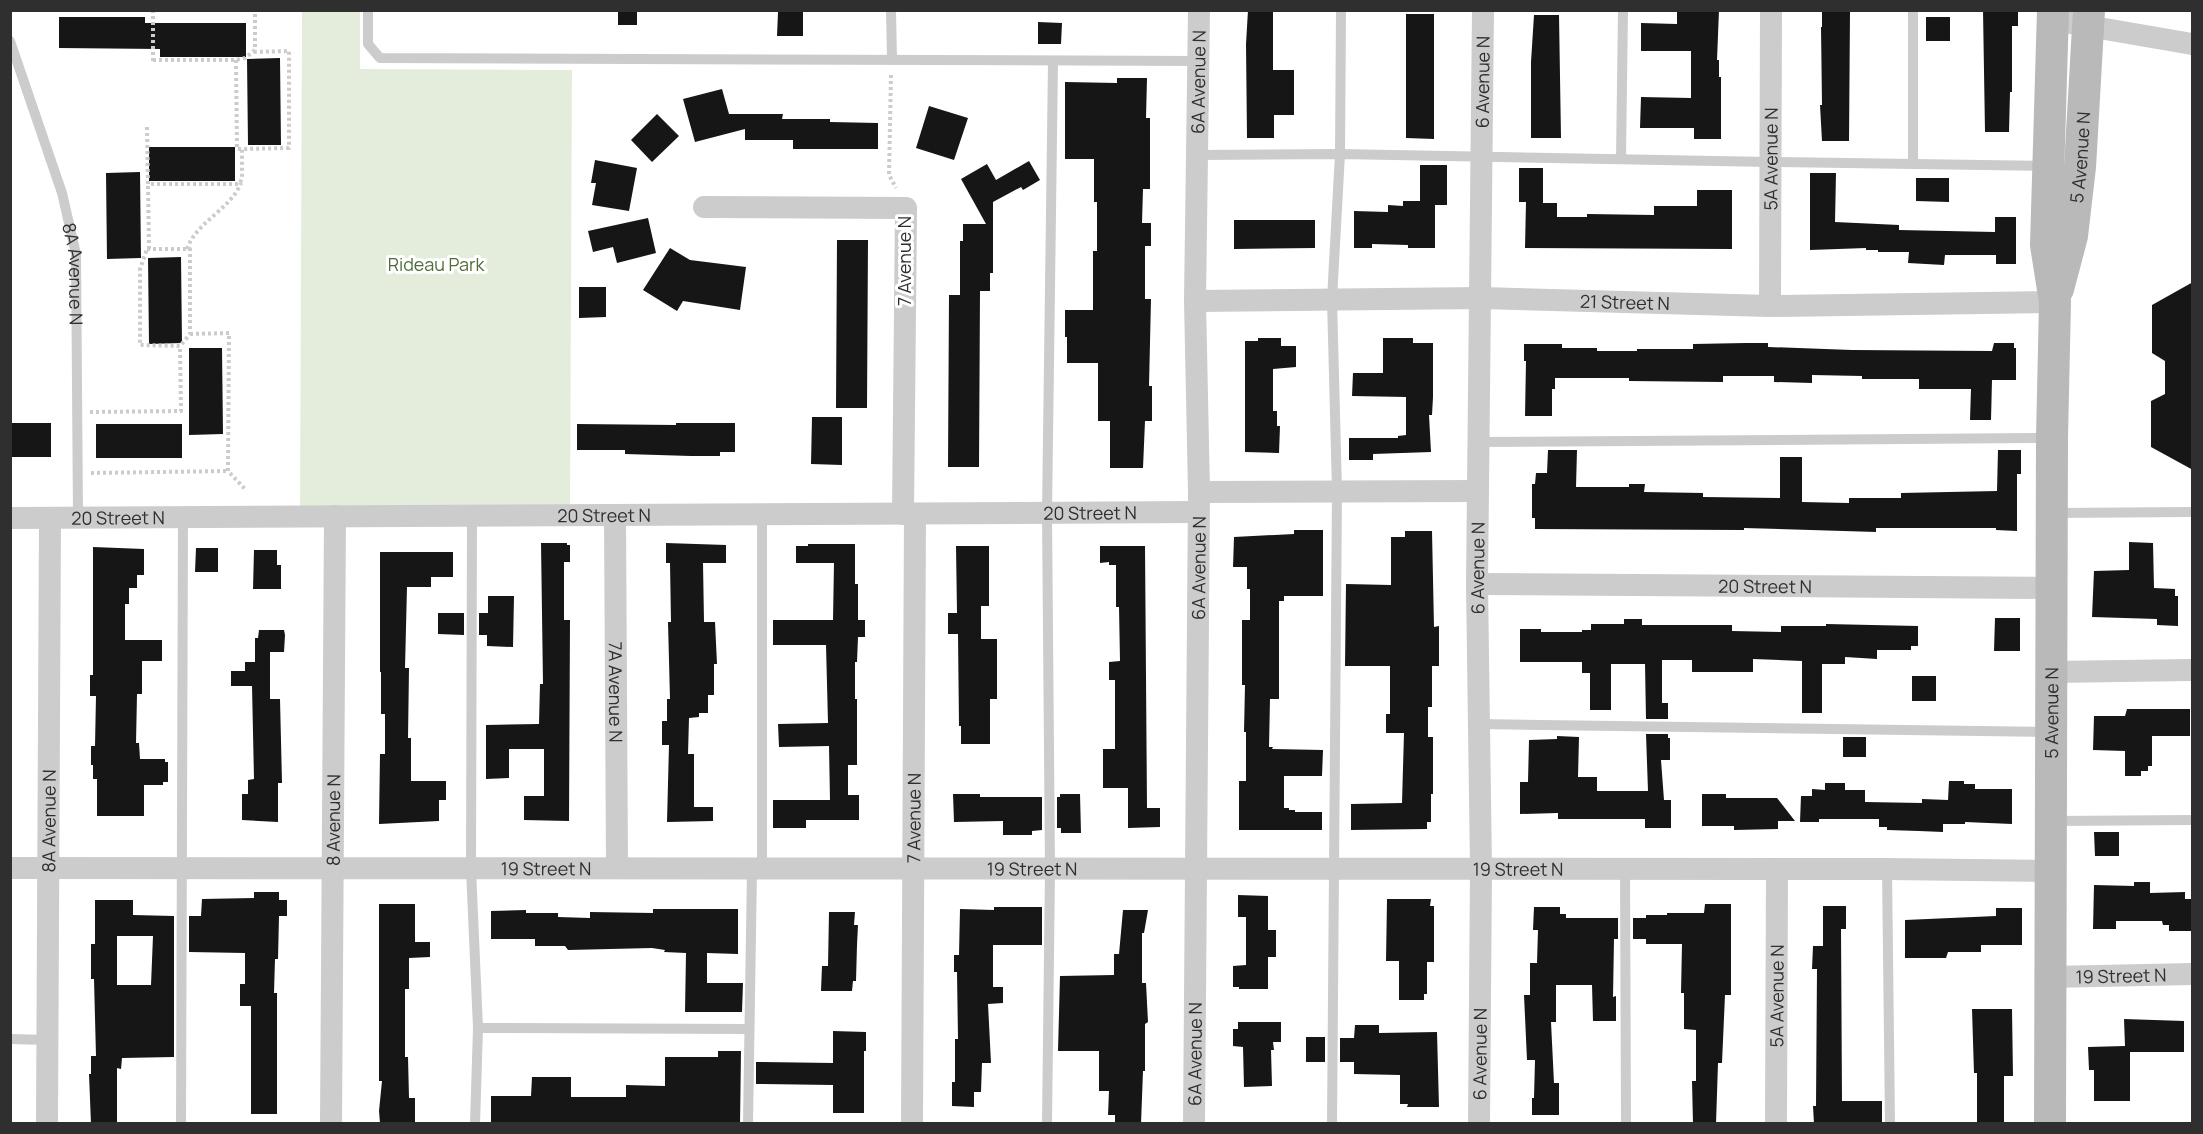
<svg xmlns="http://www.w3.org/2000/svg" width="2203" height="1134" font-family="Manrope,sans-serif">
<rect width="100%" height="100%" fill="#fff"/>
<path fill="#e4eddc" d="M302 11H360V69L572 70 570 515 300 517Z"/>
<path fill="#161616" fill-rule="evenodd" d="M618 10H637V25H618Z
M1248 10H1273V70H1294V115H1274V138H1247L1246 44Z
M1677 10H1719L1717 60H1719V77H1721V139H1694V128H1640L1641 97 1691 98V51H1641V23L1677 24Z
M1983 10H2018V26H2012V92H2010L2009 132H1985Z
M1822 11H1850L1849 141H1822L1820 105H1822L1821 27H1822Z
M778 12H803V36H777Z
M1406 14H1434V139L1406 138Z
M1534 15H1559L1561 138H1531V62Z
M59 17H145V23H246V57H160V49L59 48Z
M1926 17H1950V41H1926Z
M1038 22 1062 23 1061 44H1038Z
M280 58 281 145H248L247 59Z
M1117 78H1147L1146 118H1150V189H1143L1142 223H1151V246H1145V299H1151L1149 386H1152V421H1145L1143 468H1110V421H1098V363H1067V337H1065V310H1093V251H1097V202H1094V159H1065V82L1117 83Z
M722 89 729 114H783L782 119H830V122L878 123V149H793V140H745V129L695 142 683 99Z
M929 106 968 118 954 160 916 148Z
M657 114 679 136 652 162 631 140Z
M149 147H235V181H149Z
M595 160 637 168 629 211 592 205 596 183H591Z
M1029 161 1040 180 1023 190 1021 187 993 202V273H990V291H980L979 467H948L949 295H960V241H963V224H986L961 179 987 164 996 180Z
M1420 165H1447V205H1435V248H1408V245L1372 244V248H1354V211L1388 212V205L1403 206V201H1420Z
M1519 168H1543V203H1557V217H1587V214L1654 215V206H1697V190H1732V249L1525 248 1526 202H1519Z
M140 172 141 258 107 259 106 173Z
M1810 173H1836L1835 222 1899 225V230L1995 232V217H2016V264H1996V255H1945L1944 265 1908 263 1909 252H1878V250H1866V248L1810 250Z
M1916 178H1949V202L1916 201Z
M648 218 656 253 617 263 613 247 593 252 588 231Z
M1234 220H1315V248L1234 249Z
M837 240H868L867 408H836Z
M670 248 690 260 746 267 740 310 683 301 677 311 643 290Z
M181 257 182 343 149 344 148 258Z
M2193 282V470L2151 447V401L2165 394V361L2152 353V305Z
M579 287H606V317L579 318Z
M1258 338H1281V346H1296V367L1273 369V411H1277V426H1280L1279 453 1245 452V341H1258Z
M1383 338H1413V343H1433V397L1432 415H1429L1431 452 1373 454V460H1349V438H1398V436L1406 435V397L1352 396 1353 373H1383Z
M1746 343H1768V347L1852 350 1992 351 1994 343H2014V348H2016V380H1992L1991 420H1970L1971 389H1919V379H1862V376L1812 375V383L1774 382V376H1723V382L1629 381V378H1555V389H1552V416H1525L1526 361H1524V344H1562V348H1597V351H1637V349H1693V344Z
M189 348H222L223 434 189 435Z
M812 417H842V465L811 464Z
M10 423H51V457H10Z
M676 423H735V452H720V456H691L625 454V450H577V424L676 425Z
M96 424H182V458H96Z
M1548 450H1577L1576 487H1629V484H1645L1644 492 1703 493V497L1780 498V457H1802V502L1849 503V498H1901V493L1997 491 1998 450H2021V474H2017V531L1996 530V528H1876V532L1744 528V530L1535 529V518H1532V484H1535L1536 473H1547Z
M1294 530H1323V596H1284V601H1279V699H1270L1269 747H1273L1272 749 1323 750 1322 776H1284V808H1289V810H1295V812H1322V830H1239V781H1246V732H1244L1245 685H1242V620H1250V589H1247V567H1233L1234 537 1294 534Z
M1405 531H1432L1434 627 1439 626V666H1432V707H1428V737H1433V794H1431V822H1427V829L1351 830V804L1402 803 1404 733H1386V714H1390V666H1345L1346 584 1391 585V537H1405Z
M2129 542 2153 543 2154 588 2175 589V596H2178V626L2157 625V619L2092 617 2094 571 2129 570Z
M541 543H567V545H570V562H564V620H570L569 821 524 820V796H544V749H509V778L486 779V725L539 724 540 684H543Z
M666 543 726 545V563H703L704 622H715L717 664H714V695H708V713H699V717L689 718 688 754H694V807H713V821L667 822 669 745H662V721H667V699H670L668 622H671L670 563H666Z
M808 544H855V584H858V620H865V637H858L857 662H855V699H857V765H848V795H859V820H806V828H773V800H830L829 746 779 747 778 724 828 723 826 645H773V620H833L834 563H796V546H808Z
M956 546H989V606H981V639H997V699H990V744H961V726H959L958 634H948V613H957Z
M1100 546H1145L1147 808H1160V827L1128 828V788H1103V749H1115V680H1109V662L1120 661 1119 607H1116V565H1109V562L1100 563Z
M93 547 144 549V575H137V588H129V604H125V640H162V661H142V694H137L136 743H139L140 759H165V762H168V782H163V785H144V816H97V779H93V765H91V746H95L96 696H90V675H93Z
M196 548H218V572H195Z
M254 550H277V565H281V589H253Z
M380 552H453V577H431V587H407L405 668H409L408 738H411V781H446V800H439V821L379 824 380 754H385V714H381V672H380Z
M488 596H514L513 647 487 646V635H479V613H488Z
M438 613H464V635L438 634Z
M1995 618H2020V651H1994Z
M1624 619H1642V625H1732V631L1781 632V626H1826V624L1918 626V646H1911V650H1877V659L1845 657V664H1822V713H1802V661L1753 659V672H1692V660H1662V703H1668V719H1646L1645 664H1611V710H1590V673H1582V662H1520V629H1541V632H1582V630H1591V624H1624Z
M259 630H284L285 635 284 652H270V699H280L282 783H278V822L242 820V794H248V780L254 779 252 686H231V671H245V662H255V638H258Z
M1912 676H1936V701H1912Z
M2127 709H2190V736H2152V766H2148V771H2141V776H2125V751L2093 750 2094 716H2125Z
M1646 734H1668V738H1670V760H1661L1664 800H1671V828H1645V819H1558V813L1520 814V782H1528L1529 740 1557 739V736L1579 737 1578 777H1597V791H1648Z
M1843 737H1866V757H1843Z
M1949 781H1964V784H1975V789H2012V824L1965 822V824H1943V832L1919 831 1887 830V827H1879V819H1819V822H1800L1801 796H1812V789L1825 790V783H1845V790H1865V802L1922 803V799L1948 800Z
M953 794H980V797H1042V830L1032 831V835H1003V821L954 822Z
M1060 794H1080L1081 833H1061V828H1057V797H1060Z
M1702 794H1726V798H1777L1795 821H1778V829L1734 830V826H1702Z
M2094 832H2119V856H2095Z
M2134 882H2150V893L2185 892V899H2193V931H2169V925H2163L2162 921H2116V929H2093L2094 885 2134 886Z
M254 892H279V900H287V916H279L278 959H275L274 993H277V1114H251V1006H240V984H245V953L189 952V916H201L202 899 254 898Z
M1238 895 1268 896V930H1276V957H1268V989H1239V987H1233V966L1246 965V917H1238Z
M1387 899H1431L1430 906H1434V962H1427V994H1424V1000H1399V961H1386Z
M95 900H133V915L174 916V1057L122 1058 121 1069 117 1068V1124H91L89 1074H91V1056H96L94 979H91V944H95ZM117 936H153L151 985H117Z
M379 904H415V942H430V957L409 958V989H405V1057H408L409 1098H415V1124L380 1123 379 1111 382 1081H379Z
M1705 904H1731V995H1725L1722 1063H1718L1716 1124H1693L1692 1081H1696V1030L1684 1029V993H1681L1682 944H1646V939H1633V918H1646V915H1667V913H1704Z
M1823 906H1846V929H1841L1842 1101H1882V1124H1814L1813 1106H1816L1817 969H1812L1813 946H1823Z
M994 907H1042V945H993V987H1003V1003L988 1004 991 1063H982L981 1092H974V1107L952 1106V1082H955V1039H958L957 972H954V955H959L960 909 994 910Z
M1534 907H1560V914H1566V918H1618V939H1614L1613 997 1616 996V1021H1593L1592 985H1556V1022H1551L1554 1083H1559V1115H1532V1098H1534L1535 1060H1527L1524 995H1530V963H1537L1538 930H1533Z
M1996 908H2022V945H1981V952H1948L1946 958H1905V920L1996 916Z
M653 909H738V954L707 953V983H743L742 1012H685L686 953 664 952 665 950 652 948 568 950 565 946H535V939H491V911L526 910V913H558V917L590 918V912L653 913Z
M1123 910H1148L1144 933H1142V983H1146L1148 1022 1145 1024V1071H1143L1141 1124H1115V1115H1108L1109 1091H1099V1051H1058L1060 976 1114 975V954H1119Z
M829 912H855L854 925H858L857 945 856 981H853L852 991H821L822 966H828Z
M1972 1009H2012L2013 1076H2004V1124H1977V1073H1974Z
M2124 1019 2184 1021V1052H2130V1101H2094V1070H2089L2088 1047 2125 1046Z
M1238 1022H1281V1042H1273L1274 1050H1271L1272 1086 1244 1087 1243 1047 1233 1046V1029H1238Z
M1355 1025H1379V1033L1437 1032 1439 1107H1407L1408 1104H1400V1075L1354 1074V1062H1340V1038H1354Z
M833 1031 866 1032V1051H864V1113H833V1085L756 1084V1062L833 1063Z
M1306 1037H1325V1062H1306Z
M718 1051H741L740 1124H505V1122H491V1096H531L532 1077H571V1097H626V1085L665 1086V1057H718Z"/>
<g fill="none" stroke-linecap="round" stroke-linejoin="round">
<path stroke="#ccc" stroke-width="4" stroke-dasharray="3 3" stroke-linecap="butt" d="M153 10V61
M153 60H236L245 58 255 50V10
M236 60 237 149H243
M891 75 889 175 896 188
M147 127 148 184H239L242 179V149L289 148V51L252 52
M147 249H190V334L180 346 140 345V269L147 249 149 248 148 184
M187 249C196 222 231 209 241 183
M190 334 229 333 228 471 245 489
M90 412 181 411 180 346
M91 473 228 471"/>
<g stroke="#ccc" stroke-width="10">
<path d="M368 10V44L380 58 1199 61"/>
<path d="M891 10 892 60"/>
<path id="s1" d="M10 41 62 193 76 254 78 518"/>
<path d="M1198 155 1340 154 1770 162 2045 166"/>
<path d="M1621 159 1623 10"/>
<path d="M1913 164V10"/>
<path d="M1479 442 2048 438"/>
<path d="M2055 513 2192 512"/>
<path d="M762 514V869"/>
<path d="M472 515 471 869 478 1028 475 1124"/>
<path d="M1479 724 2049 732"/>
<path d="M2055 821 2192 820"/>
<path d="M1625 869 1626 1124"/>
<path d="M1887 869 1890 1124"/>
<path d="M478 1028 749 1029"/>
<path d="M10 1039 48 1040"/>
<path d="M181 1124 183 517"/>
<path d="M748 1124 752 869"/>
<path d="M1047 1124 1050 869 1047 513 1053 61"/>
<path d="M1332 1124 1337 491 1332 299 1340 154 1341 10"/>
</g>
<g stroke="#ccc" stroke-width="22">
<path d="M2053 20 2192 44"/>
<path d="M704 207 906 208 903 514"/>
<path id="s2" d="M1195 301 1481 298 1770 306 2055 302"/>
<path id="s3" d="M1770 306 1771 10"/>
<path d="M1199 492 1478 491"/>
<path id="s4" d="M615 515 617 867"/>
<path id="s5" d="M10 518 1198 512"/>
<path id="s6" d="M1477 584 2052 588"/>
<path d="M2051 672 2192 670"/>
<path id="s7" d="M10 868 1887 869 2051 871"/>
<path id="s8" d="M2051 977 2192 974"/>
<path id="s9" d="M47 1124 50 518"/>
<path id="s10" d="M331 1124 335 516"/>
<path id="s11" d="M912 1124 915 514"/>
<path id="s12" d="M1194 1124 1199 492 1195 301 1199 10"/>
<path id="s13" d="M1479 1124 1481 869 1477 584 1483 10"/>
<path id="s14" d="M1776 1124 1777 869"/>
</g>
<g stroke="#b9b9b9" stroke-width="32">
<path id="s15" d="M2058 289 2072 236 2080 167 2089 10"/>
<path id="s16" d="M2050 1124 2052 438 2055 302 2046 245 2053 10"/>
</g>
</g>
<g text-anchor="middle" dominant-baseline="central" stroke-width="6" stroke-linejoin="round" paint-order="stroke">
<g font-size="18" fill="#2f2f2f" stroke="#fff">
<text stroke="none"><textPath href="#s12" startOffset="1042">6A Avenue N</textPath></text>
<text stroke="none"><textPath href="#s13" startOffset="1042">6 Avenue N</textPath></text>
<text stroke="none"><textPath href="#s15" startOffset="134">5 Avenue N</textPath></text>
<text stroke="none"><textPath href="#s3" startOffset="147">5A Avenue N</textPath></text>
<text transform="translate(904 261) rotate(-90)">7 Avenue N</text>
<text stroke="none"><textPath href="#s1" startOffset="243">8A Avenue N</textPath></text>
<text stroke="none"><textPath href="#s2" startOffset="430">21 Street N</textPath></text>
<text stroke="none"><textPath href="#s5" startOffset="1080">20 Street N</textPath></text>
<text stroke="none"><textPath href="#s5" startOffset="594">20 Street N</textPath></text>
<text stroke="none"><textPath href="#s5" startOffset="108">20 Street N</textPath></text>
<text stroke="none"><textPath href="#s12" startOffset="556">6A Avenue N</textPath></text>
<text stroke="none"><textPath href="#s13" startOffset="556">6 Avenue N</textPath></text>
<text stroke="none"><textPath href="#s6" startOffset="288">20 Street N</textPath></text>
<text stroke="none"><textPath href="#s4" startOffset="177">7A Avenue N</textPath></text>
<text stroke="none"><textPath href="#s16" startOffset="411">5 Avenue N</textPath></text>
<text stroke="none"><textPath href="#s11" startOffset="306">7 Avenue N</textPath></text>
<text stroke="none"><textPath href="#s10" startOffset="304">8 Avenue N</textPath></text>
<text stroke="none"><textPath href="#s9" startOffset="303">8A Avenue N</textPath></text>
<text stroke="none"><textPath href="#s7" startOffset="536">19 Street N</textPath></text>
<text stroke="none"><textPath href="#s7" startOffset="1022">19 Street N</textPath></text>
<text stroke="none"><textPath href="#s7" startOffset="1508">19 Street N</textPath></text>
<text stroke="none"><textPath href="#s8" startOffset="70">19 Street N</textPath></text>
<text stroke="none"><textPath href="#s14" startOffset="128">5A Avenue N</textPath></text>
<text stroke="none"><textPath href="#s12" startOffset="70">6A Avenue N</textPath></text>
<text stroke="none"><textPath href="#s13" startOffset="70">6 Avenue N</textPath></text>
</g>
<g font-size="18" fill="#506d39" stroke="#fff">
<text x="436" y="264">Rideau Park</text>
</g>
</g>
<rect width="2203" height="1134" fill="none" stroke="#2f2f2f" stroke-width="24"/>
</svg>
